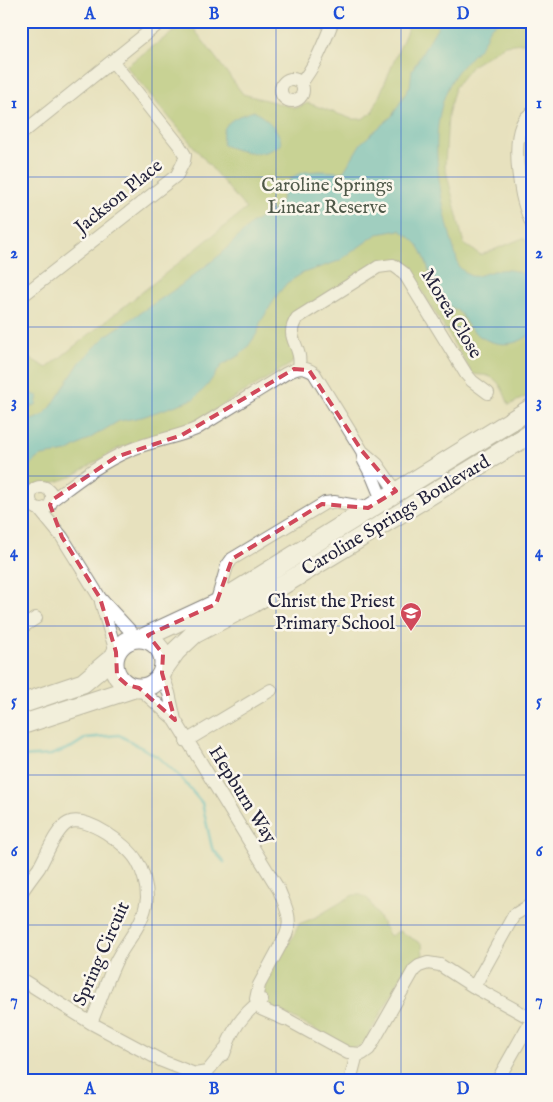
<svg xmlns="http://www.w3.org/2000/svg" width="553" height="1102" font-family="'IM FELL English',serif">
<rect width="100%" height="100%" fill="#fbf7ec"/>
<filter id="ink" filterUnits="userSpaceOnUse"><feTurbulence type="fractalNoise" baseFrequency=".02" numOctaves="2"/><feDisplacementMap in="SourceGraphic" scale="10" xChannelSelector="R" yChannelSelector="G"/><feConvolveMatrix kernelMatrix="1 2 1 2 8 2 1 2 1" color-interpolation-filters="sRGB"/></filter>
<filter id="wash" filterUnits="userSpaceOnUse"><feTurbulence type="fractalNoise" baseFrequency=".0096" numOctaves="4" result="noise"/><feDisplacementMap in="SourceGraphic" scale="20" xChannelSelector="R" yChannelSelector="G"/><feGaussianBlur stdDeviation="1.12" result="paint"/><feColorMatrix in="noise" values="0 0 0 0 0 0 0 0 0 0 0 0 0 0 0 0 0 1.4 0 .05"/><feComposite in="paint" operator="in"/></filter>
<g filter="url(#wash)">
<rect width="100%" height="100%" fill="#e7e1be"/>
<path fill="#a3be64" stroke="#627050" d="M188 21 243 94 296 108 308 103 352 119H362L372 113 411 21H532V42L505 45 473 65 455 87 448 115 445 166 464 244 481 255 523 238 532 246V394L509 405C504 394 501 380 488 376 482 374 477 376 472 373L409 270 397 261 382 260 298 311 294 359 291 364 186 427 119 448 71 477 53 483 35 485 21 497V353L47 368 246 209 126 66Z
M353 895H361L368 899 390 936 399 931 422 944 423 956 407 966 364 1044 358 1047 351 1048 275 1009 265 1001 264 996C266 969 290 948 299 924L316 917Z"/>
<path fill="#49b7c2" stroke="#366c7e" d="M441 21H506C483 24 491 35 479 48 470 59 459 67 452 80 422 133 443 212 459 267 463 270 466 275 472 276 477 277 483 274 487 273 504 267 518 269 532 280V333C513 350 487 346 470 328 465 323 464 317 459 312 453 307 445 305 440 298 430 282 428 259 418 245 413 239 406 234 400 230L377 234 339 261 303 273 287 283 278 294 260 323 258 332 247 348 240 355 222 365 207 386 194 399 142 417 119 421 67 452 42 456 36 459 29 467 21 473V424L42 416 51 407 80 362 107 335 180 286 221 254 251 224 275 209 281 200 287 182 296 175 305 172 320 171 341 172 344 171 361 143 392 116 410 86 412 70Z
M254 111C266 119 281 129 281 145 276 147 271 151 266 152 253 155 235 150 223 145 223 141 222 135 223 132 227 118 243 115 254 111Z
M21 390 38 396 36 405 21 409Z"/>
<g fill="none" stroke-linecap="round" stroke-linejoin="round">
<path stroke="#49b7c2" stroke-width="3" d="M21 757 51 755 72 747 86 738 119 735 158 757 180 777 202 803 212 848 224 862"/>
</g>
</g>
<g filter="url(#ink)">
<g fill="none" stroke-linecap="round" stroke-linejoin="round">
<g stroke="#84827c" stroke-width="14">
<path id="minor" d="M281 90a11 11 0 1 1 22 0a11 11 0 1 1-22 0Z
M301 83C316 65 324 42 333 21
M532 113C510 124 518 175 522 195 524 205 528 215 532 225
M21 134 162 21
M21 297 177 175 184 161 185 155 179 145 113 62
M299 368C303 344 283 339 297 318L378 267 393 265 404 273 466 374 472 381 488 393
M362 451 364 461 373 478 382 500
M30 498a11 11 0 1 1 22 0a11 11 0 1 1-22 0Z
M52 500C76 482 101 462 130 450 151 441 175 438 196 429L285 374C296 368 303 365 314 373L362 451 377 464 396 491
M39 509 62 537 100 598 136 637
M101 602 116 652
M216 604 227 566 232 559 325 503 334 502 368 508
M21 628 36 618
M162 673 169 693 175 720 279 890C285 906 293 918 286 935L259 985 256 999 261 1009 284 1019
M139 688 175 720
M186 741 271 690
M21 893C27 884 33 876 39 868 46 856 56 829 68 823 86 814 128 845 137 861 143 871 147 886 147 898 144 924 129 937 117 959 107 979 100 1002 91 1023
M21 979 91 1023 162 1061 195 1074 207 1072 227 1047
M474 987 514 915 532 904
M277 1014 348 1053 362 1054 369 1049 414 970 419 966 428 963 440 965 474 987 532 1019
M224 1054C231 1031 242 1014 262 1000
M350 1081 357 1054
M497 1081 532 1019"/>
</g>
<g stroke="#84827c" stroke-width="21">
<path id="secondary" d="M114 663a25 25 0 1 1 50 0a25 25 0 1 1-50 0Z
M143 638 216 604 532 408
M164 668 176 651 194 634 253 603 532 433
M21 704 83 683 115 656
M21 725 134 688"/>
</g>
<use href="#minor" stroke="#fff" stroke-width="12"/>
<use href="#secondary" stroke="#fff" stroke-width="19"/>
</g>
</g>
<path d="M0 0H553V1102H0ZM294 369 309 370 362 451 396 491 368 508 322 504 232 559 216 604 148 635 163 654 162 673 175 720 139 688 127 685 117 676 116 652 100 598 62 537 50 505 52 500 116 457 182 435Z" fill="#e7e1be" fill-opacity=".55" fill-rule="evenodd"/>
<path fill="none" stroke="#d1495b" stroke-width="4" stroke-dasharray="10 6" stroke-linejoin="round" d="M294 369 309 370 362 451 396 491 368 508 322 504 232 559 216 604 148 635 163 654 162 673 175 720 139 688 127 685 117 676 116 652 100 598 62 537 50 505 52 500 116 457 182 435Z"/>
<path fill="none" stroke="#1d4ed8" stroke-width="1" stroke-opacity="0.55" d="M152 21V1081M276 21V1081M401 21V1081M21 177H532M21 327H532M21 476H532M21 626H532M21 775H532M21 925H532"/>
<defs>
<g id="school-pin" transform="scale(1.125)"><path d="M0 17L-7.5 6A9.5 9.5 0 1 1 7.5 6Z" fill="#d1495b" stroke="#fbf7ec"/><path d="M0-5L7-2L0 1L-7-2ZM-4 1L0 2.5L4 1V4Q0 6-4 4Z" fill="#fff"/></g>
</defs>
<g fill-rule="evenodd">
<use href="#school-pin" x="411" y="613"/>
</g>
<g text-anchor="middle" dominant-baseline="central" stroke-width="5" stroke-linejoin="round" paint-order="stroke">
<g font-size="19" fill="#4f5949" stroke="#fbf7ec">
<text x="327" y="186">Caroline Springs<tspan x="327" dy="22">Linear Reserve</tspan></text>
</g>
<g font-size="19" fill="#22223b" stroke="#fbf7ec">
<text transform="translate(119 197) rotate(-39)">Jackson Place</text>
<text transform="translate(451 314) rotate(59)">Morea Close</text>
<text transform="translate(396 516) rotate(-31)">Caroline Springs Boulevard</text>
<text transform="translate(242 795) rotate(58)">Hepburn Way</text>
<text transform="translate(102 954) rotate(-66)">Spring Circuit</text>
</g>
<g font-size="19" fill="#22223b" stroke="#fbf7ec" text-anchor="end">
<text x="395" y="602">Christ the Priest<tspan x="395" dy="22">Primary School</tspan></text>
</g>
</g>
<rect width="553" height="1102" fill="none" stroke="#fbf7ec" stroke-width="55"/>
<rect x="28" y="28" width="498" height="1046" fill="none" stroke="#1d4ed8" stroke-width="2"/>
<g font-size="16" text-anchor="middle" font-weight="bold" fill="#1d4ed8">
<text x="90" y="19">A</text>
<text x="214" y="19">B</text>
<text x="339" y="19">C</text>
<text x="463" y="19">D</text>
<text x="14" y="108">1</text>
<text x="539" y="108">1</text>
<text x="14" y="258">2</text>
<text x="539" y="258">2</text>
<text x="14" y="407">3</text>
<text x="539" y="407">3</text>
<text x="14" y="557">4</text>
<text x="539" y="557">4</text>
<text x="14" y="706">5</text>
<text x="539" y="706">5</text>
<text x="14" y="856">6</text>
<text x="539" y="856">6</text>
<text x="14" y="1005">7</text>
<text x="539" y="1005">7</text>
<text x="90" y="1094">A</text>
<text x="214" y="1094">B</text>
<text x="339" y="1094">C</text>
<text x="463" y="1094">D</text>
</g>
</svg>
